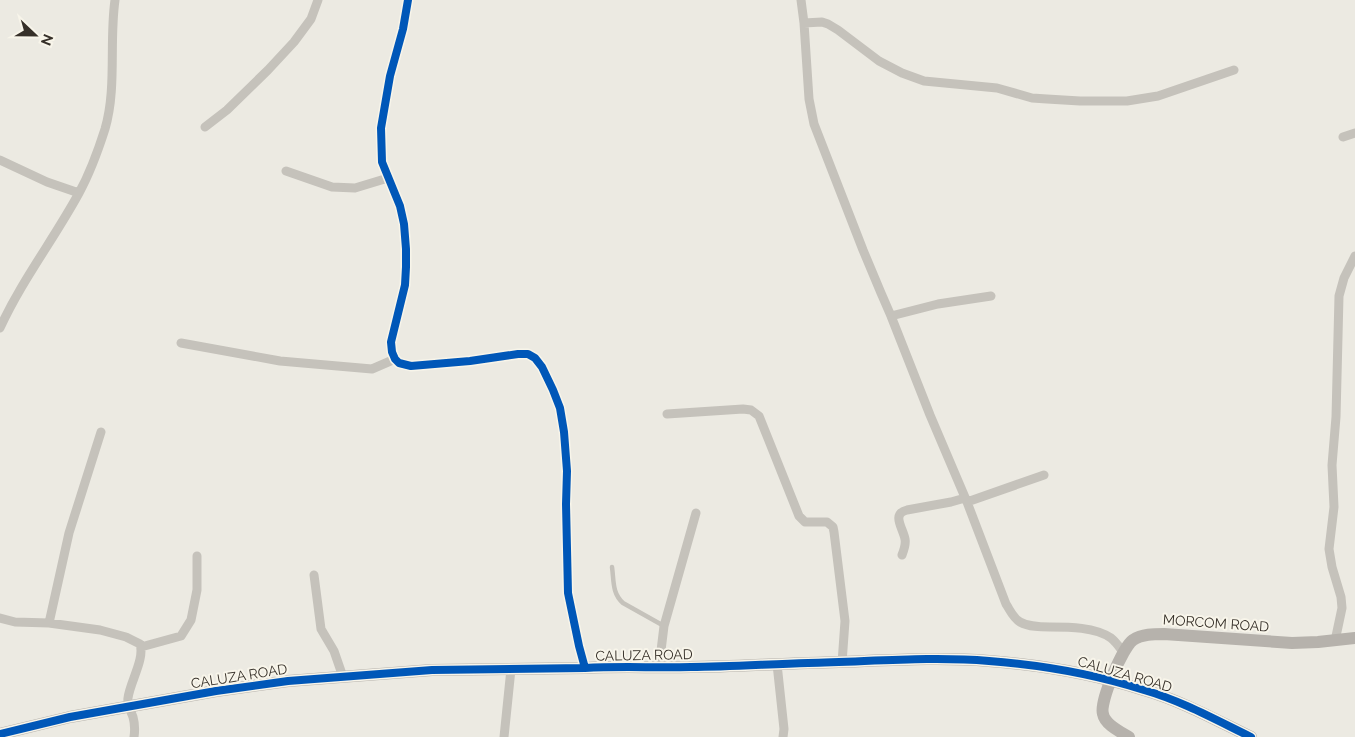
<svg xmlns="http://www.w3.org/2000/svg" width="1355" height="737" font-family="Raleway,sans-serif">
<rect width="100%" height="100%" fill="#eceae2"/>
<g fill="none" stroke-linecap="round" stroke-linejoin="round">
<path stroke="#c5c2bb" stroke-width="4.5" d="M612 567C614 581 612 593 623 603L664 626"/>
<path stroke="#c5c2bb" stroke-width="9" d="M408 0 403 29 390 76 381 128 382 162 400 206 404 224 406 249V267L405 285 391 342 392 352 395 359 399 363 411 366 470 361 518 354H528L535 358 542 367 553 390 560 408 564 432 567 471 566 504 568 593 579 646 585 668
M801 0 804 23 809 99 814 124 863 250 881 293 891 316 930 415 967 502 1006 604C1010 610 1013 618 1020 622 1029 627 1041 627 1050 627 1069 627 1095 627 1111 638 1116 642 1120 648 1124 653
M804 23 822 22 828 24 838 30 879 61 902 73 924 81 997 88 1032 98 1047 99 1080 101H1127L1158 96 1234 70
M205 127 227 110 268 70 294 42 311 19 318 0
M1343 137 1355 133
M0 160 47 182 79 193
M286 171 332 187 355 188 388 178
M891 316 938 304 991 296
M0 328C22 280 54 239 79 193 90 173 98 151 105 129 117 88 109 42 115 0
M181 343 280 361 372 369 395 359
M667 414 743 409 751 410 759 416 799 516 805 522H827L833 527 834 532 845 621 842 663
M967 502 1044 475
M902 555C904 550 906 544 905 539 903 528 891 514 907 510L951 502 965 498
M314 575 321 629 334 651 343 677
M0 618 15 622 49 623 100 630 126 637 140 644C145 659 130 682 128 698 127 705 131 711 133 717 135 724 135 730 134 737
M49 623 69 533 101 432
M1335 641 1342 608 1341 597 1332 567 1329 549 1334 507 1332 465 1336 417 1339 296 1344 278 1355 256
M141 647 181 636 191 620 197 590V556
M777 664 784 729 783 737
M659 667 664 626 696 513
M504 737 511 669"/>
<path stroke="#b6b2ac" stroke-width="12" d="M0 734 70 717 216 691 288 681 432 670 585 668C620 666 656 668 691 667 730 667 769 664 808 663 868 662 929 656 989 661 1041 665 1094 674 1144 690 1182 701 1216 720 1251 737
M1129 737C1121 732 1105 725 1103 714 1099 702 1123 647 1133 640 1142 634 1154 634 1164 634L1292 643 1318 642 1355 638"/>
<g stroke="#f8f5ea" stroke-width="11">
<path id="cycleway" d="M408 0 403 29 390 76 381 128 382 162 400 206 404 224 406 249V267L405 285 391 342 392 352 395 359 399 363 411 366 470 361 518 354H528L535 358 542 367 553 390 560 408 564 432 567 471 566 504 568 593 579 646 585 668
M0 734 70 717 216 691 288 681 432 670 585 668C620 666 656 668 691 667 730 667 769 664 808 663 868 662 929 656 989 661 1041 665 1094 674 1144 690 1182 701 1216 720 1251 737"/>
</g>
<use href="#cycleway" stroke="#0057b8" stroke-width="8"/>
</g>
<g text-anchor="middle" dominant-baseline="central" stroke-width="4" stroke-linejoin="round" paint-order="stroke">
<g font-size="14" fill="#363029" stroke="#f8f5ea">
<text transform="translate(1216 623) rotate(4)">MORCOM ROAD</text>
<text transform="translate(644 655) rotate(-1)">CALUZA ROAD</text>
<text transform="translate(1125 674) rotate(16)">CALUZA ROAD</text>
<text transform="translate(239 676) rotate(-9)">CALUZA ROAD</text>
</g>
</g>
<g transform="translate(35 35) rotate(112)" stroke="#f8f5ea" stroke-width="4" paint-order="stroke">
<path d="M0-4L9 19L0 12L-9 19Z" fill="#363029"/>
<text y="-8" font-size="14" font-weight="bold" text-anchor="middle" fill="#363029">N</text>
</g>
</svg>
